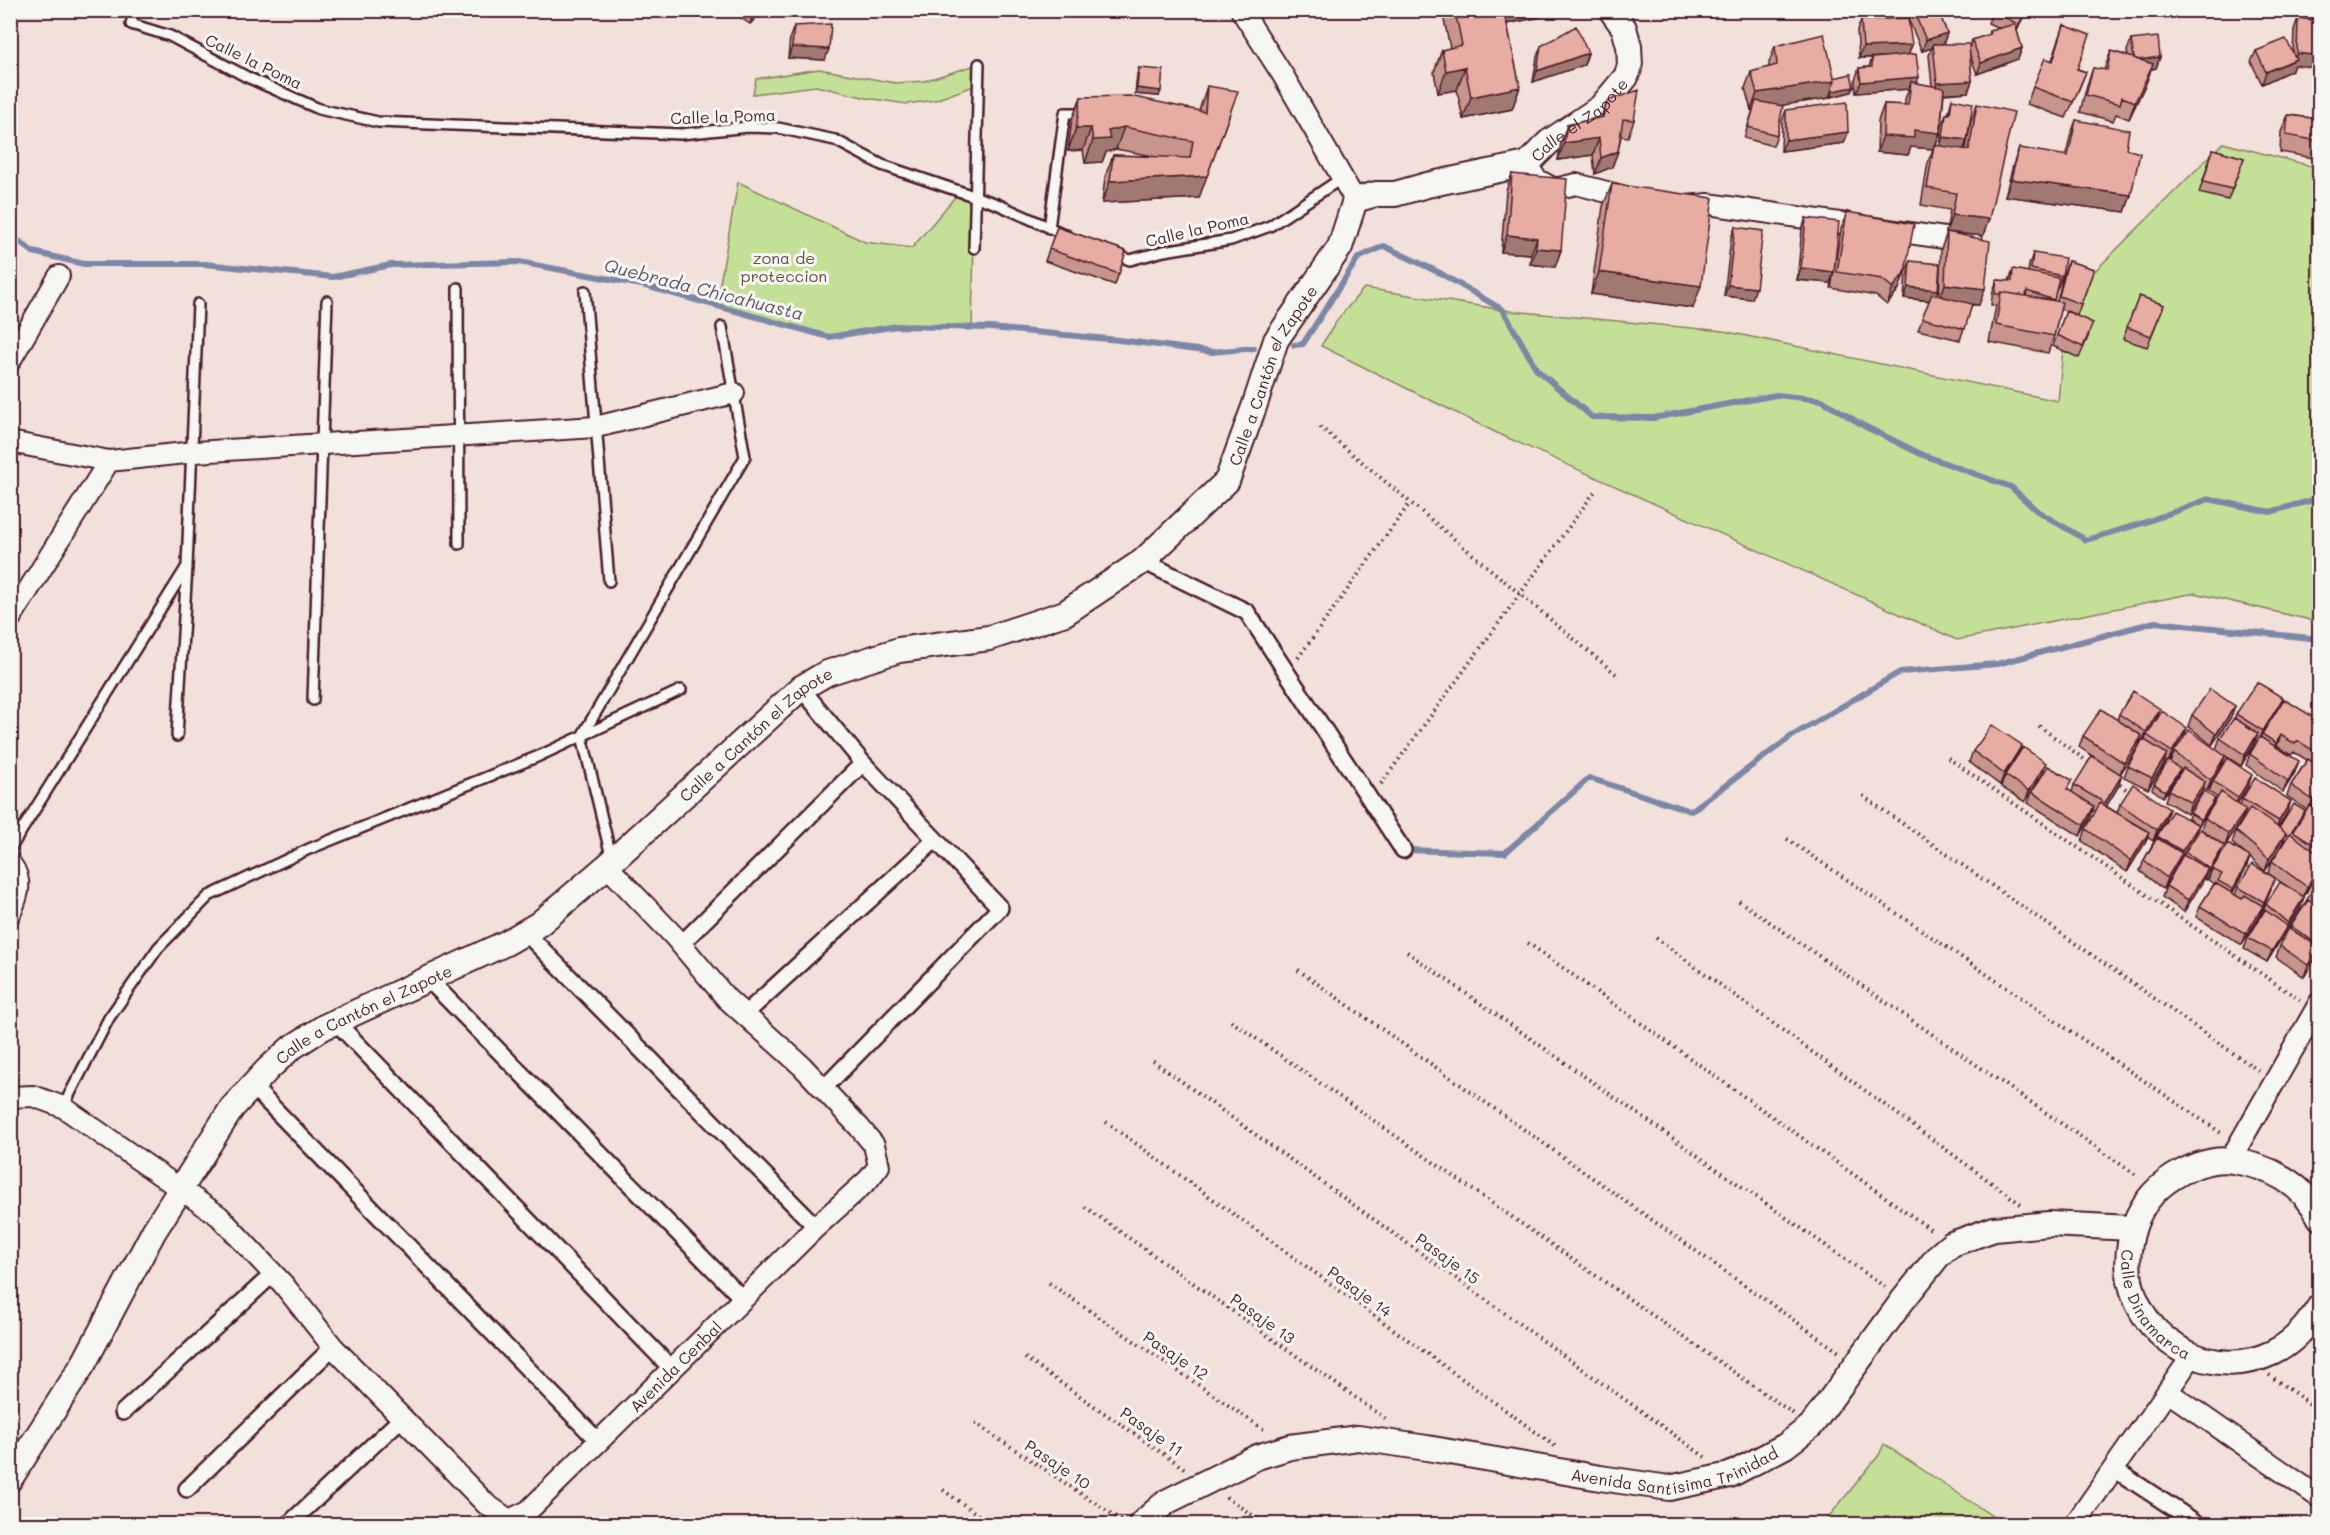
<svg xmlns="http://www.w3.org/2000/svg" width="2330" height="1535" font-family="Mali,sans-serif">
<rect width="100%" height="100%" fill="#f2e0da"/>
<filter id="ink" filterUnits="userSpaceOnUse"><feTurbulence type="fractalNoise" baseFrequency=".0167" numOctaves="2"/><feDisplacementMap in="SourceGraphic" scale="12" xChannelSelector="R" yChannelSelector="G"/><feConvolveMatrix kernelMatrix="1 2 1 2 8 2 1 2 1" color-interpolation-filters="sRGB"/></filter>
<g filter="url(#ink)">
<path fill="#c4e097" stroke="#878061" stroke-width="1.5" d="M979 64 974 86 935 100 907 104 867 98 816 86 753 94 756 79 819 69 895 83 924 81Z
M2223 143 2319 168V622L2195 593 1957 640 1497 433 1321 346 1338 319 1364 288 1511 311 1723 331 2058 401 2068 298Z
M738 182 865 242 912 248 960 191 975 196 972 328 897 326 824 336 716 306Z
M1884 1444 2004 1524H1823L1879 1455Z"/>
<g fill="none" stroke-linecap="round" stroke-linejoin="round">
<path stroke="#7c87a7" stroke-width="6" d="M10 234 33 252 84 264H205L333 277 391 265 519 262 642 285 829 337 897 326 991 328 1119 340 1212 352 1254 348
M1294 345 1303 344 1358 258 1384 246 1440 273 1503 310 1537 370 1592 417 1653 418 1776 395 1822 400 1864 426 1923 455 2011 487 2037 511 2086 540 2143 523 2209 499 2270 512 2320 498
M1404 850 1505 853 1589 778 1691 811 1792 736 1900 672 1997 664 2155 622 2320 639"/>
<g stroke="#4a1f2b" stroke-width="14">
<path id="service" d="M135 10 131 24 170 36 247 77 319 109 378 122 681 134 748 127 778 128 835 140 882 165 997 204 1066 235
M1049 228 1065 113H1085
M974 248 979 64
M1113 254 1130 260 1164 251 1231 240 1270 226 1342 178
M458 288 459 544
M585 291 609 581
M313 700 327 301
M177 736 187 566 198 304
M10 849 186 568
M612 860 582 736 745 457 722 327
M63 1107 109 1018 158 948 209 896 309 849 539 756 681 690"/>
</g>
<g stroke="#4a1f2b" stroke-width="20">
<path id="pedestrian" d="M1143 561 1247 612 1403 850
M801 688 863 763 1000 908 823 1089
M525 932 816 1227
M681 944 863 763
M429 980 743 1299
M744 1015 935 840
M335 1021 672 1369
M252 1086 598 1441
M123 1412 273 1274
M2114 1469 2198 1524
M187 1489 333 1347
M289 1524 403 1417"/>
</g>
<g stroke="#4a1f2b" stroke-width="24">
<g id="minor">
<path d="M1241 10 1284 77 1355 200"/>
<path d="M1527 164 1536 179 1555 189 1576 184 1634 199"/>
<path d="M1686 206 1708 204 1972 242"/>
<path d="M10 361 59 276"/>
<path d="M10 442 109 461"/>
<path d="M10 619 109 461 195 452 596 427 734 393"/>
<path d="M10 863C24 881 18 896 10 914"/>
<path id="s1" d="M10 1097 33 1096 63 1107 219 1216 283 1284 333 1347 486 1504 509 1520 528 1511 816 1227 868 1180 879 1166 874 1145 859 1127 802 1066 727 999 674 936 607 866"/>
<path d="M2230 1160 2320 1002"/>
<path d="M2168 1392 2320 1498"/>
<path d="M2075 1524 2192 1356"/>
</g>
</g>
<g stroke="#4a1f2b" stroke-width="28">
<g id="tertiary">
<path id="s2" d="M2320 1218C2304 1184 2269 1166 2233 1161 2210 1157 2184 1169 2166 1182 2146 1197 2134 1219 2130 1243 2115 1322 2198 1388 2272 1353 2293 1343 2308 1326 2320 1306"/>
<path id="s3" d="M10 1479 84 1363 154 1231 232 1108 268 1069 291 1048 324 1027 506 943 539 924 607 866 801 688 827 673 899 650 989 638 1065 613 1143 561 1227 481 1254 407 1276 340 1340 247 1355 200 1376 194H1395L1427 185 1527 164 1549 142 1601 107 1626 77 1630 66 1629 46 1624 28 1611 10"/>
<path id="s4" d="M1141 1524 1166 1502 1257 1457 1290 1447 1358 1438 1427 1448 1600 1478 1669 1488 1730 1475 1785 1446 1811 1426 1903 1300 1939 1255 1952 1244 1994 1229 2049 1224 2132 1228"/>
</g>
</g>
<path stroke="#4a1f2b" stroke-width="4" stroke-dasharray="1.5 4.5" stroke-linecap="butt" d="M1320 427 1617 675
M1298 658 1410 503
M2039 726 2092 765
M1948 758 2301 1001
M2115 781 2131 793
M1381 784 1596 490
M1863 796 2259 1071
M1787 839 2224 1135
M1739 901 2139 1177
M1656 938 2022 1205
M1528 943 1933 1231
M1407 952 1885 1287
M1298 970 1839 1352
M1231 1021 1794 1414
M1153 1061 1705 1457
M1106 1122 1555 1446
M1085 1207 1386 1419
M1049 1283 1266 1431
M1025 1358 1185 1469
M2269 1375 2320 1411
M975 1423 1122 1521
M943 1490 991 1524
M1226 1497 1265 1524"/>
<use href="#service" stroke="#f6f6f2" stroke-width="9"/>
<use href="#pedestrian" stroke="#f6f6f2" stroke-width="15"/>
<use href="#minor" stroke="#f6f6f2" stroke-width="20"/>
<use href="#tertiary" stroke="#f6f6f2" stroke-width="24"/>
</g>
<path fill="#c7958c" stroke="#4a1f2b" stroke-width="1.5" fill-rule="evenodd" d="M729 10H763L750 24Z
M1442 10H1542L1540 17 1507 24 1520 87 1512 109 1463 119 1457 90 1438 93 1434 72 1442 50 1450 48Z
M1913 10H1938L1947 33 1943 44 1969 49 1972 40 1988 35 1989 31 1999 28 1988 23 1993 10H2026L2017 31 2022 48 2018 59 1977 74 1970 55 1972 81 1968 92 1944 94 1940 133 1936 146H1940L1942 125 1946 114H1948L1952 99 1967 140 1964 149H1966L1971 121 1977 104 1983 236 1946 232 1950 210 1921 205 1928 162 1933 149 1911 147 1908 155 1877 152 1878 121 1884 104 1905 105V99L1909 89 1856 93 1855 80 1859 68 1869 67 1872 58H1859L1857 31 1861 20 1912 45 1908 54 1917 83 1932 86 1929 55 1932 48 1922 51 1909 21Z
M2298 18 2319 21 2294 65 2292 70 2262 84 2251 62 2256 51 2293 53 2294 30Z
M2064 25 2078 69 2086 72 2079 89 2066 118 2027 104 2033 87 2052 60Z
M794 26 825 60 788 58 790 37Z
M2131 40 2160 57 2156 68 2151 69 2147 81 2129 119 2116 114 2113 121 2080 112 2087 85 2093 68 2104 70 2111 51 2128 56 2127 51Z
M1541 46 1588 53 1584 65 1533 82 1537 57Z
M1775 46 1834 78 1851 92 1831 97 1830 93 1829 98 1782 105 1777 135 1773 146 1744 138 1753 110H1751L1745 88 1751 72 1769 67V63Z
M1139 68 1159 96 1135 94 1137 74Z
M1207 86 1199 198 1102 203 1105 177 1113 155 1153 156 1116 149 1106 152 1102 162 1085 163 1083 150 1068 151 1072 119 1081 97 1199 111Z
M1607 101 1634 120 1628 137 1621 136 1618 151 1612 167 1595 174 1593 155 1558 160 1561 142 1567 125 1601 117Z
M1786 110 1848 132 1844 143 1781 151 1782 121Z
M2288 115 2319 119V159L2280 152 2281 132Z
M2076 120 2126 149 2131 195 2125 212 2005 196 2013 165 2019 148 2066 156 2070 137Z
M2213 149 2244 158 2228 200 2199 193Z
M1512 174 1561 250 1555 267 1530 264 1531 254 1501 252 1506 191Z
M1612 184 1693 308 1591 294 1603 206Z
M1847 212 1899 289 1887 305 1876 296 1831 288 1841 229Z
M1806 218 1834 272 1830 283 1797 280 1802 229Z
M1057 227 1126 251 1115 285 1045 261Z
M1735 227 1752 299 1724 296 1731 238Z
M1947 232 1979 305H1972L1960 340 1918 330 1930 301 1904 298 1906 272 1910 261 1938 290 1936 295 1939 296 1941 249Z
M2033 253 2062 276 2058 287H2057L2054 301H2057L2064 272 2068 261 2094 269 2077 315 2066 311 2089 335 2079 358 2053 346 2066 311 2060 309 2054 336 2048 353 1989 342 1996 306 1991 305 1993 291 1997 280 2009 281 2013 269 2028 272 2029 265Z
M2139 296 2164 305 2147 347 2123 339Z
M2281 704 2313 717 2312 720 2319 724V869L2304 897 2300 908 2267 962 2244 949 2248 938 2262 914 2266 904 2289 888 2268 873 2272 861 2285 840 2284 839 2282 844 2265 871 2250 858 2246 868 2232 893 2235 895 2238 887 2271 889 2259 917 2242 945 2196 917 2200 906 2214 884 2208 880 2212 869 2206 880 2204 878 2184 912 2162 897 2166 886 2185 852 2219 857 2245 854 2232 843 2236 831 2246 815 2244 814 2241 821 2225 846 2201 829 2205 818 2218 798 2209 792 2213 781 2248 786 2237 804 2240 806 2242 799 2287 813 2278 827 2279 828 2307 810 2287 796 2291 785 2307 760 2294 752 2291 755 2277 746 2276 747 2295 772 2283 792 2246 765 2250 754 2258 741 2255 740 2254 744 2241 766 2224 755 2225 756 2221 767 2207 791 2203 788 2201 793 2187 814 2165 801 2169 790 2181 771 2179 770 2178 775 2163 797 2152 789 2154 784 2167 762 2165 761 2163 766 2148 789 2124 777 2128 766 2141 743 2140 742 2138 747 2120 774 2118 787 2106 806 2117 813 2120 804 2169 809 2165 820 2153 841 2147 837 2145 843 2127 872 2082 841 2086 829 2096 812 2093 810 2090 818 2080 836 2028 803 2032 792H2072L2074 785 2097 759 2079 747 2083 736 2117 720 2119 714 2160 709 2156 720 2144 739 2145 740 2147 735 2184 738 2216 749 2220 738 2234 719 2236 714ZM2174 753 2170 763 2169 762Z
M2235 706 2231 717 2212 745 2188 726 2192 715Z
M1973 751 2018 755 2042 775 2025 802 2001 787 2003 779 2000 785 1969 762Z
M2215 799 2213 804 2199 825 2188 819 2190 813Z
M2157 836H2195L2179 861 2163 889 2140 871 2144 860Z
M2319 877V949L2315 959 2304 977 2276 957 2280 946 2291 926 2307 900 2311 891Z"/>
<path fill="#a27972" stroke="#4a1f2b" stroke-width="1.5" d="M756 10H763L750 24 754 12Z
M1500 10H1542L1540 17 1494 26Z
M2026 10 2022 20 2015 35 2019 24Z
M1947 33 1943 45 1933 44 1932 48 1922 51 1926 40Z
M1912 45 1908 56 1859 58 1863 47Z
M792 47 829 49 825 60 788 58Z
M2022 48 2018 59 1977 74 1981 63Z
M1588 53 1584 65 1533 82 1537 71Z
M2297 53 2319 56V68L2294 65 2292 70 2262 84 2266 72 2295 60Z
M2160 57 2156 68 2151 69 2147 81 2129 119 2135 102V60Z
M1465 67 1457 90 1438 93 1446 71Z
M1919 77 1915 88 1911 82 1909 89 1856 93 1861 82Z
M1835 81 1829 98 1751 110 1757 93Z
M1972 81 1968 92 1933 94 1937 83Z
M1520 87 1512 109 1463 119 1471 97Z
M1854 87 1851 92 1831 97 1833 91Z
M1137 88 1161 91 1159 96 1135 94Z
M1230 113 1199 198 1102 203 1110 181 1207 176Z
M1124 127 1116 149 1106 152 1102 162 1085 163 1093 140 1108 131Z
M1076 128H1091L1083 150 1068 151Z
M1914 130 1940 133 1934 149V145L1933 149 1911 147 1908 155 1877 152 1883 136Z
M1848 132 1844 143 1781 151 1786 140Z
M1943 137 1967 140 1963 151 1939 148Z
M1599 138 1593 155 1558 160 1564 143Z
M1618 151 1612 167 1595 174 1601 158Z
M2011 179 2131 195 2125 212 2005 196Z
M1952 215 1989 219 1983 236 1946 232Z
M1507 235 1537 238 1531 254 1501 252Z
M1536 248 1561 250 1555 267 1530 264Z
M1801 268 1834 272 1830 283 1797 280Z
M1599 272 1701 286 1693 308 1591 294Z
M1905 272 1899 289 1887 305 1893 288Z
M1945 284 1985 289 1979 305 1939 301Z
M1728 285 1756 288 1752 299 1724 296Z
M1908 287 1938 290 1934 301 1904 298Z
M2283 698 2279 710 2262 734 2259 742 2263 731Z
M2235 706 2231 717 2212 745 2216 734Z
M2160 709 2156 720 2142 743 2146 732Z
M2187 728 2183 739 2168 763 2172 752Z
M2258 733 2254 744 2241 766 2245 755Z
M2281 735 2277 746 2272 754 2276 743Z
M2142 736 2138 747 2120 774 2124 763Z
M2022 745 2017 756 2000 785 2004 774Z
M2167 754 2163 766 2148 789 2152 778Z
M2225 756 2221 767 2207 791 2211 780Z
M2299 761 2295 772 2283 792 2288 781Z
M2046 763 2042 775 2025 802 2029 791Z
M2180 769 2178 775 2163 797 2165 791Z
M2122 775 2118 787 2101 815 2105 803Z
M2252 775 2248 786 2234 809 2238 798Z
M2205 782 2201 793 2187 814 2191 803Z
M2319 788V793L2309 811 2313 800Z
M2215 799 2213 804 2199 825 2201 820Z
M2291 801 2287 813 2275 833 2279 821Z
M2094 806 2090 818 2080 836 2084 825Z
M2169 809 2165 820 2153 841 2157 830Z
M2246 810 2241 821 2225 846 2229 834Z
M2199 825 2195 836 2179 861 2163 889 2167 878 2182 851Z
M2149 832 2145 843 2127 872 2131 861Z
M2286 833 2282 844 2265 871 2269 859Z
M2224 846 2219 857 2206 880 2210 869Z
M2250 857 2246 868 2229 900 2233 889Z
M2319 865V869L2303 898 2307 887Z
M2208 869 2203 881 2184 912 2188 900Z
M2275 878 2259 917 2242 945 2246 934 2261 909Z
M2304 897 2300 908 2267 962 2272 951Z
M2319 947 2315 959 2304 977 2308 965Z"/>
<path fill="#e7ada3" stroke="#4a1f2b" stroke-width="1.5" d="M1455 10H1504L1520 87 1471 97 1465 67 1446 71 1442 50 1462 45Z
M1913 10H1938L1947 33 1926 40Z
M1993 10H2026L2019 24 1992 12Z
M1908 18 1912 45 1863 47 1861 20Z
M2298 18 2319 21V56L2297 53Z
M831 24 829 49 792 47 794 26Z
M2015 24 2022 48 1981 63 1972 40 1990 34 1989 31Z
M2064 25 2090 35 2077 69 2086 72 2073 102 2033 87 2045 58 2053 61Z
M1576 26 1588 53 1537 71 1541 46Z
M1824 34 1835 81 1757 93 1751 72 1777 65 1775 46Z
M2158 37 2160 57 2138 60 2134 58 2131 40Z
M2286 39 2296 59 2266 72 2256 51Z
M1933 44H1969L1972 81 1937 83Z
M2111 51 2153 64 2135 102 2122 97 2120 104 2086 95 2093 68 2107 70Z
M1916 54 1919 77 1861 82 1859 68 1872 67V58Z
M1139 68 1163 70 1161 91 1137 88Z
M1851 74 1854 87 1833 91 1832 88 1835 81 1834 78Z
M1911 82 1944 88 1940 133 1914 130V138L1883 136 1884 104 1908 105Z
M1207 86 1238 91 1207 176 1110 181 1113 155 1190 158 1193 141 1124 127 1108 131 1110 139 1093 140 1091 128H1076L1081 97 1130 96 1205 112Z
M1639 90 1634 120 1623 119 1618 151 1601 158 1599 138 1564 143 1567 125 1603 117 1607 101Z
M1952 99 1973 103 1967 140 1943 137 1946 114H1950Z
M1756 101 1783 106 1777 135 1748 127Z
M1847 102 1848 132 1786 140V110Z
M1977 104 2014 112 1989 219 1952 215 1956 193 1927 188 1934 145 1969 150Z
M2288 115 2319 119V141L2286 135Z
M2076 120 2129 130 2126 149 2140 153 2131 195 2011 179 2019 148 2068 156Z
M2213 149 2244 158 2232 189 2203 182Z
M1512 174 1567 179 1561 250 1536 248 1537 238 1507 235Z
M1612 184 1713 198 1701 286 1599 272Z
M1847 212 1914 224 1905 272 1893 288 1882 279 1837 272Z
M1806 218 1839 222 1834 272 1801 268Z
M1057 227 1126 251 1119 274 1049 249Z
M1735 227 1763 231 1756 288 1728 285Z
M1947 232 1990 241 1985 289 1945 284Z
M2033 253 2065 258 2062 276 2031 269Z
M1910 261 1940 264 1938 290 1908 287Z
M2068 261 2094 269 2081 304 2059 296Z
M2013 269 2059 278 2054 300 2027 291 2026 296 2001 292 2000 294H1995L1997 280 2012 281Z
M2001 292 2062 302 2054 336 1996 325Z
M1932 294 1972 304 1965 329 1922 318Z
M2139 296 2164 305 2151 336 2127 327Z
M2066 311 2093 323 2083 347 2057 335Z
M2257 682 2283 698 2263 731 2236 714Z
M2210 689 2235 706 2216 734 2192 715Z
M2133 691 2160 709 2146 732 2119 714Z
M2284 699 2313 717 2312 720 2319 724V754L2298 741 2295 744 2281 735 2276 743 2262 734Z
M2101 709 2142 736 2124 763 2083 736Z
M2162 711 2187 728 2172 752 2147 735Z
M2234 718 2258 733 2245 755 2220 738Z
M1992 725 2022 745 2004 774 1973 751Z
M2189 730 2225 756 2211 780 2174 752Z
M2260 737 2299 761 2288 781 2250 754Z
M2143 739 2167 754 2152 778 2128 766Z
M2023 747 2046 763 2029 791 2005 775Z
M2092 756 2122 775 2105 803 2074 785Z
M2227 758 2252 775 2238 798 2213 781Z
M2308 759 2319 766V788L2313 800 2291 785Z
M2168 761 2180 769 2165 791 2154 784Z
M2048 766 2072 780 2067 789 2094 806 2084 825 2032 792Z
M2183 768 2205 782 2191 803 2169 790Z
M2255 778 2291 801 2279 821 2242 799Z
M2133 784 2169 809 2157 830 2120 804Z
M2204 791 2215 799 2201 820 2190 813Z
M2221 792 2246 810 2229 834 2205 818Z
M2319 793V803L2315 801Z
M2100 803 2149 832 2131 861 2086 829Z
M2294 804 2305 811 2289 835 2279 828Z
M2310 805 2319 812V848L2293 831Z
M2250 808 2286 833 2269 859 2236 831Z
M2172 811 2199 825 2182 851 2157 836Z
M2200 829 2224 846 2210 869 2185 852Z
M2290 833 2319 855V865L2307 887 2272 861Z
M2157 838 2182 853 2167 878 2144 860Z
M2228 844 2250 857 2233 889 2218 881 2222 874 2212 869Z
M2183 855 2208 869 2188 900 2166 886Z
M2252 864 2275 878 2264 902 2238 887Z
M2319 877V897L2311 891Z
M2280 882 2304 897 2288 923 2266 904Z
M2215 883 2242 899 2245 895 2263 906 2246 934 2200 906Z
M2308 900 2319 908V945L2291 926Z
M2265 910 2287 926 2272 951 2248 938Z
M2289 928 2319 947 2308 965 2280 946Z"/>
</g>
<g text-anchor="middle" dominant-baseline="central" stroke-width="6" stroke-linejoin="round" paint-order="stroke">
<g font-size="16" fill="#4a1f2b" stroke="#f6f6f2">
<text transform="translate(254 61) rotate(26)">Calle la Poma</text>
<text transform="translate(723 116) rotate(-2)">Calle la Poma</text>
<text stroke="none"><textPath href="#s3" startOffset="2190">Calle el Zapote</textPath></text>
<text transform="translate(1197 229) rotate(-13)">Calle la Poma</text>
<text stroke="none"><textPath href="#s3" startOffset="1749">Calle a Cantón el Zapote</textPath></text>
<text stroke="none"><textPath href="#s3" startOffset="1083">Calle a Cantón el Zapote</textPath></text>
<text stroke="none"><textPath href="#s3" startOffset="597">Calle a Cantón el Zapote</textPath></text>
<text transform="translate(1448 1258) rotate(36)">Pasaje 15</text>
<text transform="translate(1360 1291) rotate(36)">Pasaje 14</text>
<text stroke="none"><textPath href="#s2" startOffset="324">Calle Dinamarca</textPath></text>
<text transform="translate(1263 1318) rotate(35)">Pasaje 13</text>
<text transform="translate(1176 1355) rotate(34)">Pasaje 12</text>
<text stroke="none"><textPath href="#s1" startOffset="894">Avenida Cenbal</textPath></text>
<text transform="translate(1152 1431) rotate(35)">Pasaje 11</text>
<text stroke="none"><textPath href="#s4" startOffset="561">Avenida Santísima Trinidad</textPath></text>
<text transform="translate(1058 1464) rotate(34)">Pasaje 10</text>
</g>
<g font-size="16" fill="#684f46" stroke="#f6f6f2">
<text x="784" y="257">zona de<tspan x="784" dy="18">proteccion</tspan></text>
</g>
<g font-size="18" font-style="italic" fill="#635369" stroke="#f6f6f2">
<text transform="translate(704 289) rotate(14)">Quebrada Chicahuasta</text>
</g>
</g>
<rect width="2330" height="1535" fill="none" stroke="#f6f6f2" stroke-width="36"/>
<rect x="18" y="18" width="2294" height="1499" fill="none" stroke="#4a1f2b" stroke-width="2" filter="url(#ink)"/>
</svg>
